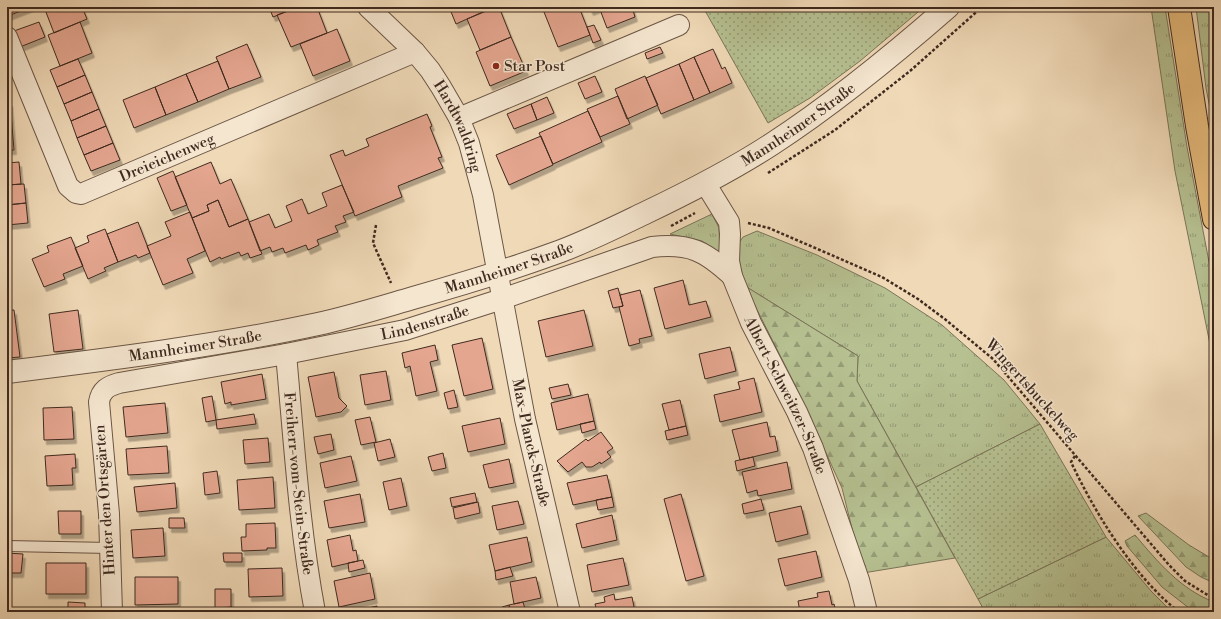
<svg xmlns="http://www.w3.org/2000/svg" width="1221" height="619" font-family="'Libre Bodoni',serif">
<defs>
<pattern id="grass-tufts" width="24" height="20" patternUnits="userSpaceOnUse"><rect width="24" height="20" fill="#b6c091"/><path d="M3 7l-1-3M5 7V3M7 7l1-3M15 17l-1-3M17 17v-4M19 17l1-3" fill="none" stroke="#959c76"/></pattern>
<pattern id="forest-firs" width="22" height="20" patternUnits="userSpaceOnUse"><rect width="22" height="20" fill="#b6c091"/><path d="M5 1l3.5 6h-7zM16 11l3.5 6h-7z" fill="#959c76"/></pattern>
<pattern id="garden-dots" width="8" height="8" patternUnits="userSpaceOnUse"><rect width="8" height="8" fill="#b6c091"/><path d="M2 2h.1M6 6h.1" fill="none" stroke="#959c76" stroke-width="1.8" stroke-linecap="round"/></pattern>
<filter id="shadow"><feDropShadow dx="2.5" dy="4.5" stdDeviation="0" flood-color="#0004"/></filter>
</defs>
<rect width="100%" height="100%" fill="#f0d9b7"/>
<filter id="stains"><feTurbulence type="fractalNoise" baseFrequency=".005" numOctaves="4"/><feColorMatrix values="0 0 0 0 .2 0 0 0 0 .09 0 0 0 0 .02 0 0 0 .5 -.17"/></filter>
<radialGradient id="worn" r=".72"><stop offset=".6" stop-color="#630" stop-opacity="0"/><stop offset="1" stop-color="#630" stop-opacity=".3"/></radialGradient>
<path fill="url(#grass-tufts)" stroke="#7a7558" d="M1151 7H1165L1187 147 1214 288V364L1175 171Z
M1196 7H1214V129L1206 88Z
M712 214 719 228 720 253 702 241 670 234Z
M757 231 817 255 885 288 942 325 1004 380 1040 424 916 487 857 381 858 356 745 286 736 262 737 246 743 237Z
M1106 537 1151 591 1167 607 1169 612H985L978 599Z"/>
<path fill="url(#forest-firs)" stroke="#7a7558" d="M745 286 858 356 857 381 955 558 863 573 842 488 794 383Z
M1146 513 1189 545 1214 560V583L1201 577 1186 567 1138 516Z
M1135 535C1158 562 1180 589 1214 602V612H1194L1162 587 1127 546 1125 541Z"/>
<path fill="url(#garden-dots)" stroke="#7a7558" d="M703 7H924L860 61 810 98 768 123Z
M1040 424 1106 537 978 599 916 487Z"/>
<path fill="#e5a690" stroke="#3f2a1f" filter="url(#shadow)" d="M7 7H31L8 16Z
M44 7H82L87 19 54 33Z
M269 7H298L273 17Z
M298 7H317L327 33 291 47 277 15Z
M449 7H486L487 10 456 24Z
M496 7H499L511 37 480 50 467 19Z
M542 7H579L590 35 558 47Z
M589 7H599V8L591 11Z
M599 7H632L635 17 607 28Z
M39 22 45 37 20 47 14 31Z
M80 22 92 53 60 66 48 35Z
M594 25 601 40 593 43 587 27Z
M337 29 350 61 313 76 300 44Z
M511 37 526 71 490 86 476 52Z
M247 44 261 77 229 89 216 57Z
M660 47 663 53 647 59 645 53Z
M713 49 722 69 725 67 732 83 710 93 694 57Z
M694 57 710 93 694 100 679 64Z
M78 59 85 75 57 87 50 70Z
M218 61 229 89 198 102 186 74Z
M679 64 694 100 661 114 646 78Z
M186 74 198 102 166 115 155 87Z
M85 75 92 92 64 104 57 87Z
M595 76 602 92 585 99 578 83Z
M645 76 658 105 627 119 615 89Z
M155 87 166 115 134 128 123 100Z
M92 92 99 109 71 121 64 104Z
M618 96 630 124 600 137 587 109Z
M547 97 554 113 537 120 531 104Z
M10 102 12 126H7V103Z
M531 104 537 120 514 129 507 114Z
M99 109 106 126 77 138 71 121Z
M588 111 602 142 553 164 539 133Z
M427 114 432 126 430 127 442 157 438 158 443 168 398 186 402 197 355 216 330 155 343 150 345 156 369 146 366 139Z
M7 126H12L14 150H7Z
M106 126 113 143 84 155 77 138Z
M541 136 553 165 509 185 496 155Z
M113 143 120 160 91 171 84 155Z
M19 162 21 184 7 185V163Z
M211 162 220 184 231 179 248 219 229 227 218 200 207 205 209 211 192 218 175 177Z
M173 171 187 205 171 211 157 178Z
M24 184 26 203 7 205V185Z
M342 185 354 212 343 216 346 222 335 226 338 232 317 240 319 245 308 250 306 245 285 253 283 248 272 252 270 247 260 251 249 222 269 214 275 228 292 221 286 206 302 199 308 214 327 206 322 193Z
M218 200 229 227 248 219 262 254 250 258 248 253 241 256 239 252 221 259 220 257 210 262 192 218 209 211 207 205Z
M26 203 28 223 7 225V205Z
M190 212 205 251 187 259 193 273 163 285 147 246 171 236 165 222Z
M138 222 150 253 138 258 136 255 118 262 107 234Z
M105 229 118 262 104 268 106 271 88 279 75 248 89 242 87 236Z
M71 237 83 266 63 274 65 279 44 287 32 259 49 252 47 246Z
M683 280 689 305 706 301 711 317 665 329 654 288Z
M618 288 623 306 613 308 608 291Z
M640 290 652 336 639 339 640 343 629 346 619 307 623 306 620 295Z
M7 310H14L20 357 7 358Z
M78 310 83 349 54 352 49 314Z
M584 310 593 346 546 357 538 321Z
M482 338 493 389 464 396 452 345Z
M435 345 438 360 430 362 437 391 416 396 410 366 405 368 402 353Z
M730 347 736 371 705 379 699 354Z
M386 371 391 400 365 405 360 375Z
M334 372 339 398 347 406 341 412 316 417 308 377Z
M262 374 266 399 231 405V402L225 404 221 382Z
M754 378 762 412 720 422 714 395 740 389 738 382Z
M568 384 571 395 552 399 549 388Z
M454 390 458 407 448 409 444 393Z
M588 394 594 421 557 430 551 403Z
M212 396 216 420 206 422 202 398Z
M680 400 686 426 669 430 662 404Z
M165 403 168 433 126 437 123 407Z
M72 407 74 439 44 440 43 408Z
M254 414 256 424 217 429 216 420Z
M370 417 376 442 361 445 355 420Z
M500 418 505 444 468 452 462 426Z
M594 421 596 429 582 433 580 424Z
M767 422 770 437 775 436 778 451 740 460 732 430Z
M686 426 688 435 667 440 665 431Z
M601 432 613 448 607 452 611 457 601 464 600 462 592 467H586L582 462 568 472 557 461 586 439 588 441Z
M331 434 334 450 318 454 314 437Z
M268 438 270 462 245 464 243 440Z
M390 439 395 457 378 461 374 443Z
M167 446 169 473 128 475 126 449Z
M443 453 446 468 432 471 428 457Z
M75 454 76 468H72L73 485 47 486 45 456Z
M351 456 357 481 325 488 320 463Z
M753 457 755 466 737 471 735 461Z
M509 459 514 483 489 488 483 465Z
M787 462 792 489 758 496 757 490 747 493 742 472Z
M217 471 220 493 205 495 203 473Z
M607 475 612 497 573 505 567 483Z
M273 477 275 508 239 510 237 480Z
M401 478 407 506 389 510 383 482Z
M175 483 177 508 137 512 134 487Z
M475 493 477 502 452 507 450 498Z
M360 494 365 522 329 528 324 501Z
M681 494 704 576 686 581 664 499Z
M612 497 614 507 598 510 596 500Z
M761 499 764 510 744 514 742 504Z
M518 501 524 524 497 530 492 506Z
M478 502 480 513 455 519 453 508Z
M801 506 808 534 776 542 769 513Z
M58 511H81V534H59Z
M612 515 617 540 582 548 576 524Z
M169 518H184L185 528H169Z
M275 523 276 548H267V550L242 551 241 537H246V524Z
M163 528 165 556 133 558 131 530Z
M350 535 353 551 356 550 358 561 332 567 327 540Z
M527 537 532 562 495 571 489 545Z
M816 551 822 577 785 586 778 559Z
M7 553 23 554 21 573H7Z
M223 553H242V562H224Z
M623 558 629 585 592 592 587 565Z
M363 560 365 568 349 572 348 563Z
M46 563H86V594H46Z
M510 567 513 576 496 580 495 571Z
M282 568 283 596 249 597 248 569Z
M370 573 375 599 339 607 334 581Z
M135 577H178V604L135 605Z
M536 577 541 598 514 604 510 582Z
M215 589H231V608H215Z
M829 591 832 605 834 604 836 612H800L798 601 818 597 817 593Z
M614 594 615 600 632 597 635 612H597L595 604 605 602 604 597Z
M68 602 85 603V612H68Z
M523 602 526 612H510L509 605Z
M509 605 510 612H504L502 607Z
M377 606 378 612H350Z
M232 607V612H215V608Z"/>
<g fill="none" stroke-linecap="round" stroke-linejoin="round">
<g stroke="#6b5645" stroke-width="12">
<path id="service" d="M7 546 110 548"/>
</g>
<g stroke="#6b5645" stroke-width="22">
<g id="minor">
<path id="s1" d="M368 7 415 52 430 70 441 87 459 118 469 143 483 195 525 419 570 612"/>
<path id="s2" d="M7 37 68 186 76 193 81 194 415 52"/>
<path d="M459 118 679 25"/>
<path id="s3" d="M705 183 729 222 730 234 729 261 732 276 751 323 797 412 813 448 859 580 867 612"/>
<path id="s4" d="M286 354C294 441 299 527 315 612"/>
<path id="s5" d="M112 612 109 514 99 402C101 390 108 386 119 383L286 354 405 330 502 299 652 247C690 243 705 251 732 276"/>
</g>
</g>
<g stroke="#6b5645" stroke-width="24">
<g id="tertiary">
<path id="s6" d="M7 372C111 359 216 346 318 324 350 317 382 307 413 298 463 284 512 269 561 251 590 240 618 226 645 213 689 192 732 170 772 144 835 103 892 56 948 7"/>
</g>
</g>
<g stroke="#3f2a1f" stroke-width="24">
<path id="primary" d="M1179 7 1197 126 1214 219"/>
</g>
<path stroke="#3f2a1f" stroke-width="2.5" stroke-dasharray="3 2" stroke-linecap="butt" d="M768 173 835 130 910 71 982 7
M748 223 769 228 882 277 918 299 946 320 993 359 1169 565 1185 581 1214 599
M376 225 373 243 391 283
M671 226 695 213
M1075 456 1071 462C1095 513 1134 577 1179 612"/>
<use href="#service" stroke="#f5e6d0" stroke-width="10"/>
<use href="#minor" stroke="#f5e6d0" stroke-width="20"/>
<use href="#tertiary" stroke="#f5e6d0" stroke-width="22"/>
<use href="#primary" stroke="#e8bc7c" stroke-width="22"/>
</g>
<circle fill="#8f2418" stroke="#f5e6d0" stroke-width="1.5" cx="496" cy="66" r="4"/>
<g text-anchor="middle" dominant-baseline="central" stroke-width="3" stroke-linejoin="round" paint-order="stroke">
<g font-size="15" fill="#3f2a1f" stroke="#f5e6d0" text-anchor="start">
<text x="504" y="66">Star Post</text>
</g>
<g font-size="15" fill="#3f2a1f" stroke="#f5e6d0">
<text stroke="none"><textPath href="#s6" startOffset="838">Mannheimer Straße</textPath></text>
<text stroke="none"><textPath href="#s1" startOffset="152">Hardtwaldring</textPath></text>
<text stroke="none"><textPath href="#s2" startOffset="270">Dreieichenweg</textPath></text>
<text stroke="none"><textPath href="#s6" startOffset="514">Mannheimer Straße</textPath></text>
<text stroke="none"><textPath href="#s5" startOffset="552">Lindenstraße</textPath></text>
<text stroke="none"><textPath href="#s6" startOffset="190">Mannheimer Straße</textPath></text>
<text transform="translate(1032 390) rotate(48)">Wingertsbuckelweg</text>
<text stroke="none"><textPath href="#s3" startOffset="231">Albert-Schweitzer-Straße</textPath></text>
<text stroke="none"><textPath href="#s1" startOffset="478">Max-Planck-Straße</textPath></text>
<text stroke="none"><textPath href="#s4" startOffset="130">Freiherr-vom-Stein-Straße</textPath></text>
<text transform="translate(105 500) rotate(-94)">Hinter den Ortsgärten</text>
</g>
</g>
<rect width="1221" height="619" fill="none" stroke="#f0d9b7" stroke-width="24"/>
<rect x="8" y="8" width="1205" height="603" fill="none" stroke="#3f2a1f" stroke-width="2"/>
<rect x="12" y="12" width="1197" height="595" fill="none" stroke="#3f2a1f"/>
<rect width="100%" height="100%" filter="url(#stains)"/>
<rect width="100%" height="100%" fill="url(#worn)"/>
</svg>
